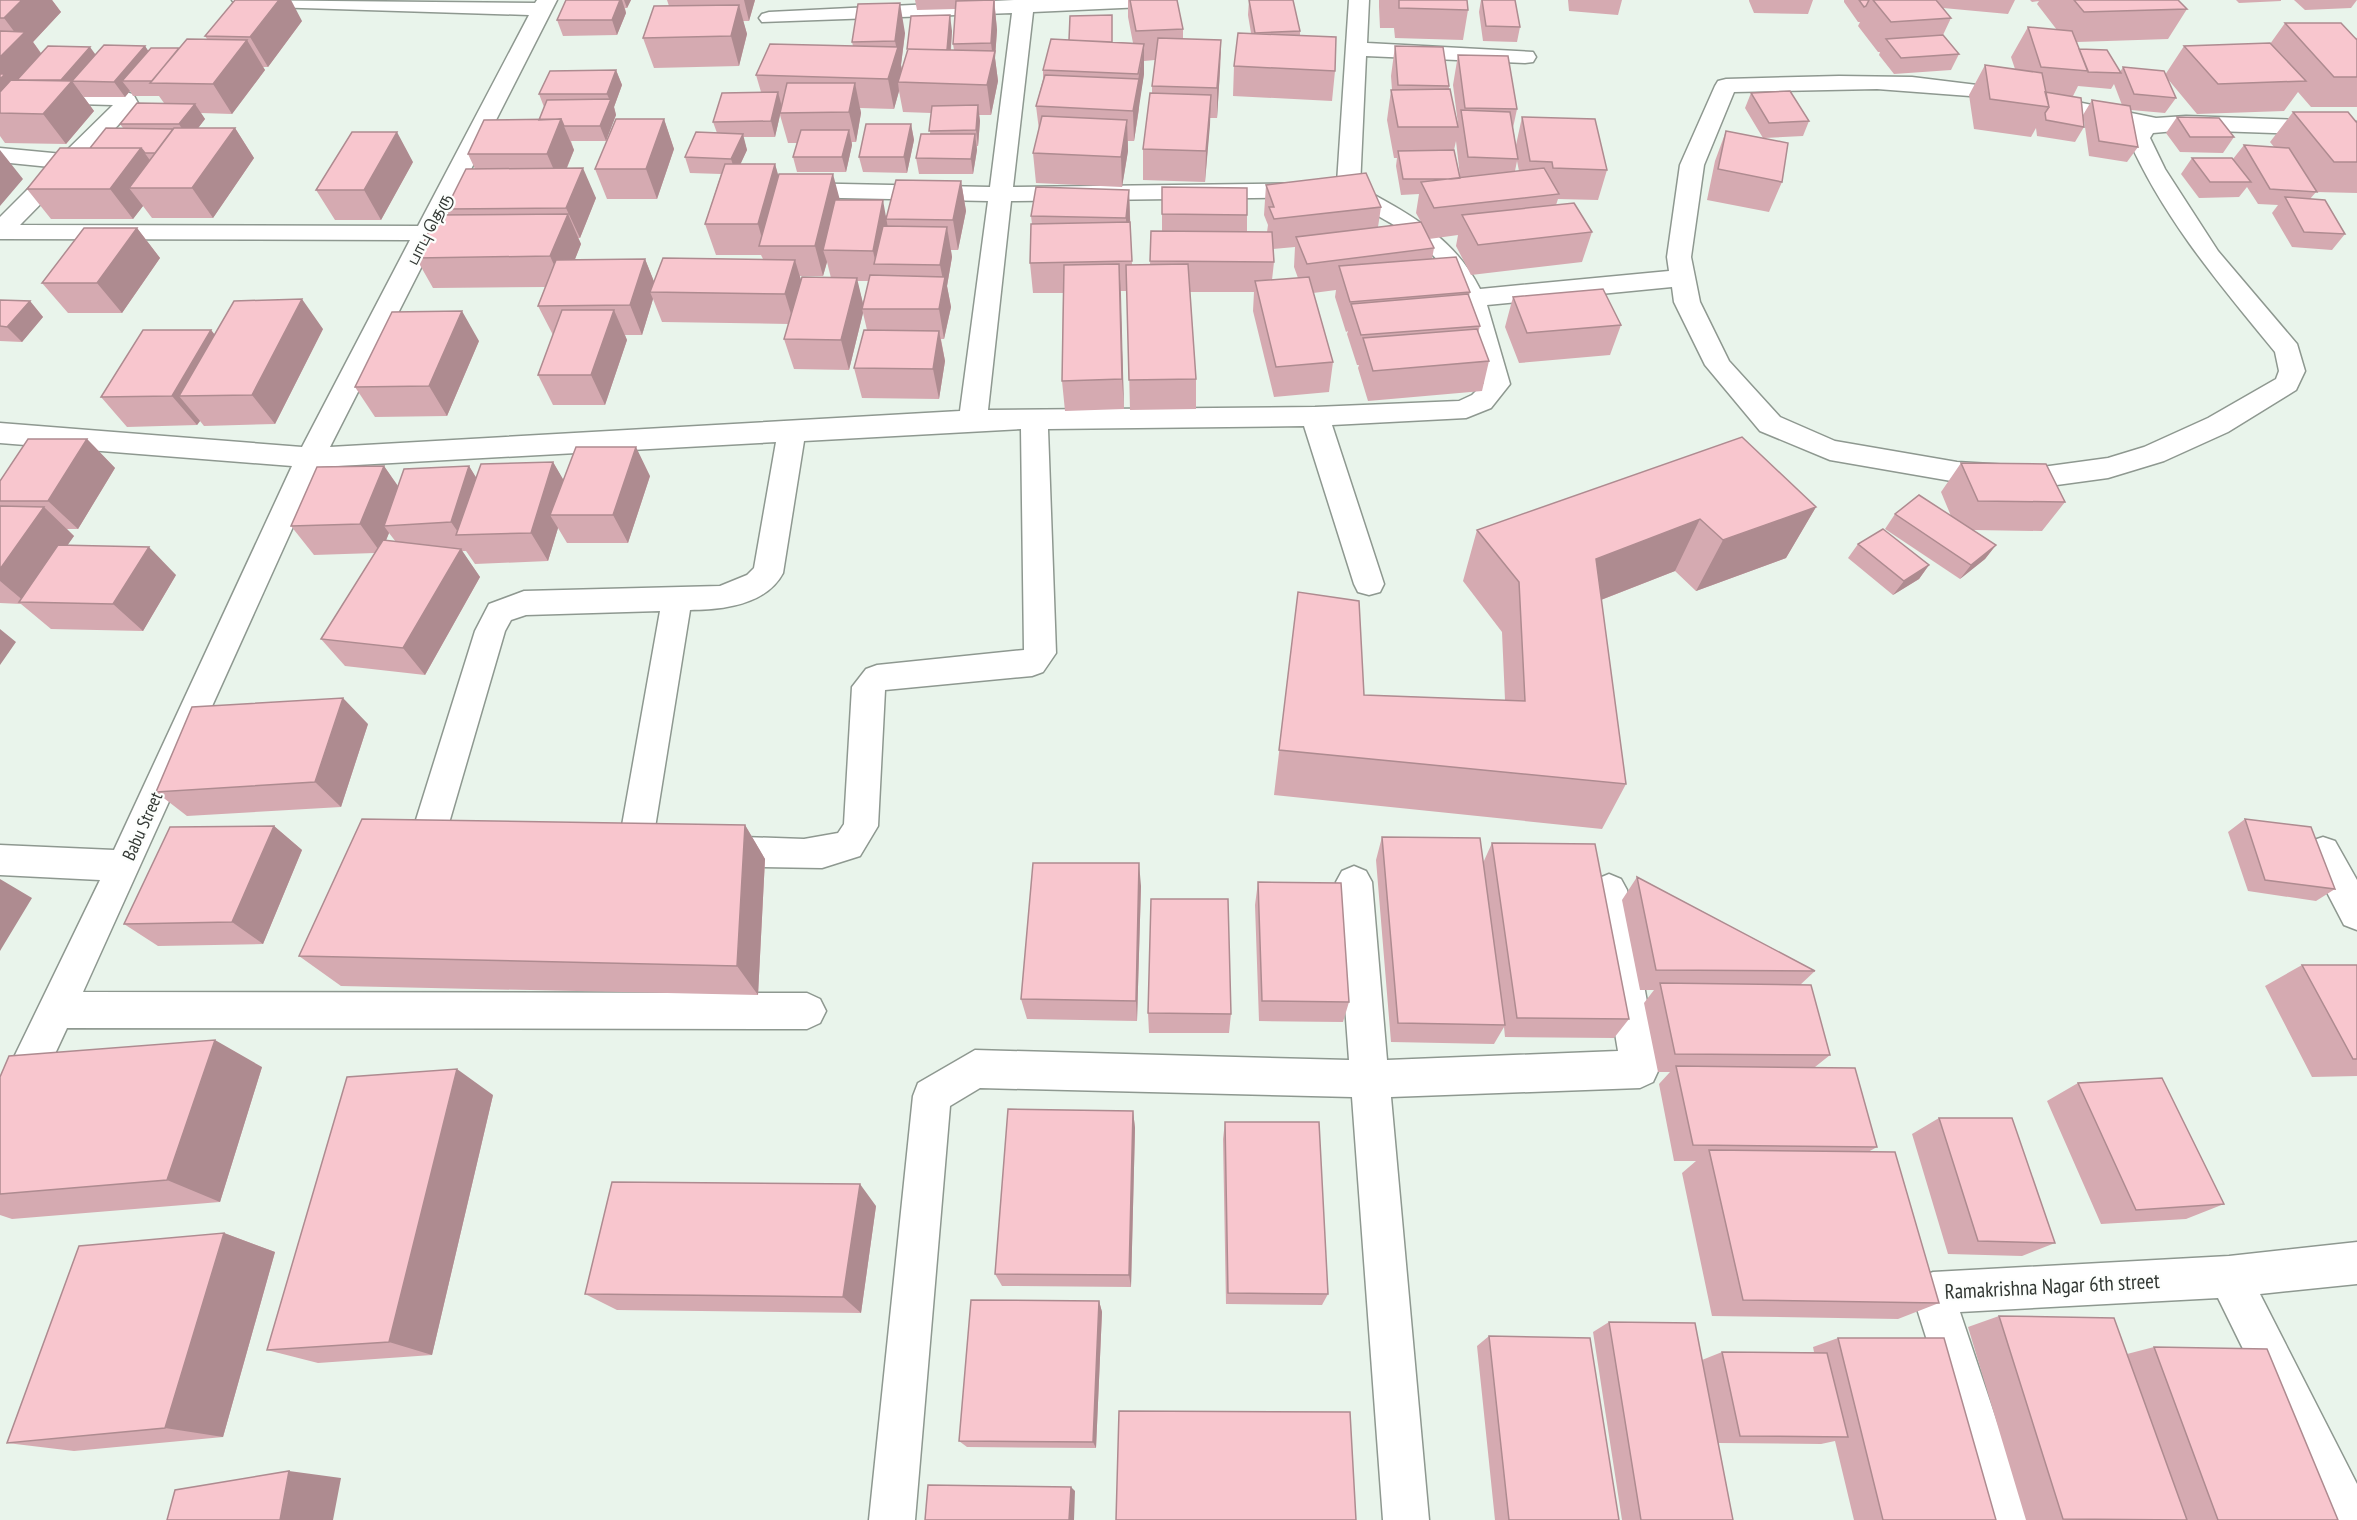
<svg xmlns="http://www.w3.org/2000/svg" width="2357" height="1520" font-family="'PT Sans Narrow','Noto Sans Tamil',sans-serif">
<rect width="100%" height="100%" fill="#e9f4eb"/>
<g fill="none" stroke-linecap="round" stroke-linejoin="round">
<g stroke="#8e9890" stroke-width="3">
<path id="minor" d="M232 0 535 3 537 0H557L330 447 960 411 988 201 793 197 785 195 781 190 785 185 793 183 990 187 1012 13 762 22 759 18 762 14 769 12 1014 0H1176L1173 4 1166 6 1033 12 1013 187 1337 183 1349 0H1369L1367 43 1533 52 1536 57 1533 62 1525 63 1366 56 1360 187C1409 214 1454 237 1480 289L1669 271 1667 257 1680 165 1715 86 1718 81 1726 79 1839 76 1912 77 2018 90 2156 118 2186 116 2357 122V136L2186 130 2153 133 2150 138 2165 169 2218 251 2297 344 2305 371 2296 390 2228 432 2164 461 2108 478 2042 487 1957 482 1830 460 1760 431 1705 365 1674 302 1672 287 1487 305 1510 384 1491 408 1466 418 1332 425 1384 584 1380 592 1369 595 1358 592 1354 584 1304 426 1048 429 1056 653 1043 672 1032 676 885 690 878 826 860 856 822 868 715 866 703 862 698 851 703 840 715 836 804 839 838 833 844 824 852 687 866 669 877 665 1024 650 1021 429 804 441 783 573C766 605 723 610 690 610L654 834 666 838 671 849 666 860C651 865 638 864 623 859L618 848 660 611 526 615 511 620 505 631 449 823 452 827 476 832 481 843 476 854C449 863 422 852 415 823L475 631 489 604 524 591 720 586 747 575 754 568 776 442 320 467 83 992 807 993 820 999 826 1011 820 1023 807 1029 67 1028 14 1142 0 1147V1086L100 880 0 875V845L114 850 292 466 0 443V423L302 447 410 240 0 239V217L50 167 0 162V148L63 154 113 105 39 103 31 101 28 96 31 91 125 92 133 94 138 103 135 108 20 225 418 226 529 15 242 6 235 4ZM1877 89 1983 97 2134 127 2128 138C2163 218 2220 285 2275 352L2279 371 2276 379 2208 418 2144 447 2108 458 2042 467 1957 462 1835 441 1780 417 1729 361 1700 302 1691 257 1704 165 1734 92ZM1343 197C1379 217 1421 235 1445 270 1467 302 1473 346 1484 383L1472 395 1459 401 1315 407 988 410 1011 201Z
M2323 837 2335 841 2357 880V930L2344 925 2306 852 2311 841Z
M1354 866 1366 871 1372 882 1387 1060 1618 1051 1591 890 1597 879 1609 874 1621 879 1627 890 1659 1069 1653 1082 1640 1088 1391 1097 1429 1520H1383L1352 1097 980 1088 950 1106 915 1520H869L913 1096 918 1083 975 1050 1349 1060 1336 882 1342 871Z
M2357 1242V1284L2260 1294 2357 1484V1520H2327L2218 1298 1960 1312 2030 1520H1984L1912 1293 1918 1278 1933 1272 2229 1256Z"/>
</g>
<use href="#minor" fill="#fff" fill-rule="evenodd"/>
</g>
<path fill="#d5aab1" fill-rule="evenodd" d="M0 0H52L61 12 33 42 41 53 96 54 145 46 148 51 179 48 207 39 205 36 302 21 268 67H263L265 70 232 114 201 113 205 119 198 128H235L254 158 213 218H152L143 206 133 219H51L27 189 90 148 123 128 120 124 164 103 159 96H133L130 91 125 97H84L78 89 94 111 66 144 5 143 0 136Z
M566 0H631L627 8H625L626 13 617 35 563 36 557 20Z
M667 0H755L749 21H743L747 34 739 66 654 68 643 38 669 6Z
M915 0H995V8L997 30 995 58 998 81 991 115H979L980 121 978 146H977V150L973 174H919L916 158 930 134 931 113 903 112 899 91 894 109 860 108 861 113 856 142H852V145L846 172H797L793 157 797 143H788L780 115 775 137H743L747 150 740 164H775L778 176 840 200 887 216 961 181 966 211 958 250H951L952 257 947 286 951 307 944 339H941L945 361 939 399 862 398 854 368 867 330 863 313 849 370 794 369 784 339 789 324 662 322 653 299 642 335H625L627 340 605 405H553L538 375 553 335 538 306 545 287 433 288 416 258 449 215 446 209 475 169 468 154 539 120 544 107 539 94 616 70 622 85 614 107 616 115 606 141H571L574 150 567 168 596 198 580 238H578L581 244 575 259H645L654 282 763 259 761 255H716L705 224 721 174 690 173 685 157 717 133 713 122 761 92 756 75 853 46 852 42 905 33 901 65 902 69 952 31 951 50H954L953 44 956 9 917 10ZM827 262 831 278 801 281 800 276H823ZM857 281H869L863 303Z
M1128 0H1177L1183 29V39L1221 40 1220 70 1217 118H1210L1205 182 1143 180V149L1152 93V86L1155 60 1144 61V74L1139 103V109L1134 141H1128V151L1122 187 1036 183 1033 153 1039 130 1036 106 1043 79V70L1069 40 1133 43 1128 17Z
M1249 0 1300 31V36L1335 71 1332 101 1233 96 1234 66 1251 33 1248 15Z
M1379 0H1467L1468 10 1463 40 1395 38 1394 28H1380L1379 7Z
M1481 0H1515L1520 27 1517 42 1483 41 1479 12Z
M1568 0H1622L1618 15 1569 11Z
M1749 0H1813L1808 14 1754 13 1749 1Z
M1844 0H2015L2008 14 1943 8 1951 18 1943 35 1959 54 1951 70 1894 74 1879 55 1880 52H1878L1858 26 1860 22H1858L1844 2Z
M2030 0H2178L2187 9 2168 39 2077 42 2079 49 2120 72 2123 67 2165 75 2184 46 2270 44 2285 23 2357 38V107H2311L2298 92 2284 111 2197 114 2167 78 2176 98 2165 113 2131 110 2138 147 2127 162 2089 156 2084 120V127L2075 142 2037 136 2036 128 2031 137 1974 129 1969 95 1985 65 2015 69 2011 57 2028 27 2057 30 2037 4 2039 1 2032 2ZM2114 84 2122 105 2092 100 2083 115 2073 96 2078 86 2111 89Z
M2236 0H2281V1L2239 3Z
M2294 0H2357L2351 8 2305 10Z
M1395 46 1449 86V89L1458 124 1453 85 1458 55 1517 109 1513 128 1516 145 1522 117 1607 170 1598 200 1558 199 1556 205 1592 232 1582 262 1471 275 1456 246 1458 235 1429 239 1434 248 1432 259 1470 292 1469 296 1480 326 1478 333 1489 361 1482 391 1368 401 1358 368 1359 365H1357L1347 334 1348 331 1346 332 1335 297 1336 290 1313 293 1333 362 1329 392 1274 397 1253 311 1254 292H1190L1196 379V409L1130 410 1127 291H1120L1124 409 1065 411 1062 381 1063 293H1033L1030 263 1032 224 1031 216 1129 190 1132 265H1150L1151 231H1162V214L1247 215V232H1267L1268 225 1264 215 1266 185 1381 207 1378 227 1421 222 1416 213 1419 194 1401 195 1396 166 1397 158H1394L1387 120 1391 90H1392L1391 76ZM1456 141 1460 176 1454 150ZM1517 161 1519 171H1515ZM1295 247 1294 267 1298 278 1272 280 1274 262 1273 249Z
M1751 93 1809 121 1803 136 1764 138 1782 182 1769 212 1707 200 1715 161 1726 131 1763 138 1745 108Z
M2293 112 2357 123V193L2316 192 2310 199 2345 234 2332 250 2292 247 2272 213 2278 205 2258 204 2247 187 2239 197 2199 198 2181 174 2192 158 2233 159 2244 145 2274 147 2270 142Z
M2177 117 2234 137 2223 153 2180 152 2166 133Z
M664 119 674 149 657 199H607L595 169Z
M911 124 914 140 907 173 863 172 859 157Z
M413 162 381 220H335L316 190Z
M137 228 160 258 122 313H68L42 283Z
M1513 297 1621 325 1610 355 1519 363 1505 327Z
M0 300 30 301 43 317 22 342 0 341Z
M323 329 275 424 204 426 200 421 197 425 127 427 101 397 211 330 215 335Z
M479 341 447 416 375 417 355 387Z
M87 439 115 468 78 529H67L74 536 67 545 176 575 143 631 51 629 21 604 0 603V481Z
M553 462 563 480 650 476 628 543H567L558 528 548 561 475 564 466 551H462L480 577 425 675 345 666 321 639 375 553 314 555 291 526 384 466 398 486 469 466 476 478ZM389 533 396 542 386 540Z
M1961 463 2065 502 2042 531 1973 530 1996 545 1985 559 1960 579 1885 529 1895 514 1951 516 1941 492Z
M1816 507 1786 558 1696 591 1675 571 1601 600 1626 784 1602 829 1274 795 1298 592 1364 695 1505 700 1502 632 1463 581 1477 530Z
M1858 544 1929 565 1919 579 1893 595 1848 558Z
M368 724 341 807 187 816 156 792Z
M2245 819 2335 889 2316 901 2248 891 2228 832Z
M745 825 765 859 758 995 341 986 299 956Z
M274 826 302 850 263 944 158 946 124 924Z
M1382 837 1483 863 1492 843 1629 1019 1614 1038 1505 1037 1504 1027 1494 1044 1391 1042 1376 860Z
M1637 877 1815 971 1800 985 1830 1055 1815 1067 1877 1147 1868 1152 1939 1303 1898 1319 1712 1316 1682 1173 1696 1161H1674L1659 1084 1670 1072H1658L1644 1003 1654 990H1640L1622 900Z
M1258 882 1349 1002 1343 1022 1259 1021 1255 905Z
M1141 886 1137 1021 1027 1019 1021 999Z
M2302 965H2357V1076L2312 1077 2265 986Z
M1148 1013 1231 1014 1229 1033H1149Z
M262 1067 220 1202 12 1219 0 1215V1077Z
M2078 1083 2224 1204 2186 1219 2101 1224 2047 1101Z
M493 1095 432 1355 318 1363 267 1350Z
M1133 1111 1135 1128 1131 1287 1002 1286 995 1274Z
M1939 1118 2055 1243 2022 1256 1948 1254 1912 1134Z
M1225 1122 1328 1294 1322 1305 1226 1304 1223 1139Z
M876 1206 861 1313 617 1310 585 1294Z
M224 1233 275 1252 223 1437 74 1451 7 1443Z
M1099 1301 1102 1312 1096 1448 967 1447 959 1441Z
M1999 1316 2127 1354 2154 1347 2338 1520H2026L1968 1327Z
M1609 1322 1702 1360 1722 1352H1814L1813 1347 1838 1338 1996 1520H1854L1835 1441 1821 1444 1718 1443 1733 1520H1622L1593 1332Z
M1489 1336 1619 1520H1495L1477 1346Z"/>
<path fill="#ae8b90" d="M22 0H52L61 12 33 42 47 62 0 113V57L19 38 4 18Z
M279 0H291L302 21 268 67 250 37Z
M620 0H622L626 13 617 35 612 20Z
M624 0H631L627 8Z
M744 0H755L749 21Z
M994 0 997 30 995 58 998 81 991 115 987 85 993 59 991 43Z
M900 3 905 33 901 65 903 77 898 82 899 91 894 109 888 79 897 51 895 41Z
M739 5 747 34 739 66 731 36Z
M950 15 952 31 949 71 946 55Z
M247 40 265 70 232 114 213 84Z
M1221 40 1220 70 1217 118V88Z
M1144 44V74L1134 141 1133 111Z
M145 46 155 61 122 81 130 91 125 97 114 82Z
M90 47 101 62 72 81 94 111 66 144 43 114 66 88 61 80Z
M616 70 622 85 614 107 616 115 606 141 600 126 610 101 607 94Z
M855 83 861 113 856 142 849 112Z
M778 92 782 107 780 113V115L775 137 771 121Z
M1211 95 1210 125 1205 182 1206 151Z
M195 104 205 119 189 140 179 124Z
M978 105 980 121 978 146 976 130Z
M561 119 574 150 560 184 547 154Z
M664 119 674 149 657 199 646 169Z
M1127 120 1128 151 1122 187 1121 157Z
M911 124 914 140 907 173 904 157Z
M235 128 254 158 213 218 192 188Z
M849 130 852 145 846 172 842 157Z
M397 132 413 162 381 220 364 190Z
M743 134 747 150 736 174 731 159Z
M975 134 977 150 973 174 971 159Z
M141 148 163 178 129 188 143 206 133 219 110 189Z
M0 150 23 179 0 206Z
M775 164 784 195 764 246 758 224Z
M583 168 596 198 580 238 566 208Z
M833 174 841 204 823 250 827 262 823 276 815 246Z
M961 181 966 211 958 250 953 220Z
M1129 190 1130 220 1127 248 1126 218Z
M883 200 889 234 876 264 873 251Z
M568 214 581 244 564 287 550 256Z
M947 227 952 257 947 286 951 307 944 339 939 309 944 285 940 265Z
M137 228 160 258 122 313 97 283Z
M645 259 657 289 650 292 653 299 642 335 630 305Z
M795 260 804 290 794 324 785 294Z
M1119 264 1121 294 1124 409 1122 379Z
M857 278 864 308 862 309 863 313 849 370 841 340Z
M302 299 323 329 275 424 252 395Z
M30 301 43 317 22 342 7 327Z
M614 310 627 340 605 405 591 375Z
M462 311 479 341 447 416 429 386Z
M211 330 234 360 179 396 200 421 197 425 172 396Z
M939 331 945 361 939 399 933 369Z
M87 439 115 468 78 529 48 501Z
M636 447 650 476 628 543 613 515Z
M553 462 570 491 550 515 558 528 548 561 531 533Z
M384 466 404 495 384 526 389 533 381 553 360 524Z
M469 466 487 495 460 535 451 522Z
M44 507 74 536 28 602H25L0 581V569Z
M1816 507 1786 558 1696 591 1723 540Z
M1700 519 1675 571 1575 610 1596 559Z
M1996 545 1985 559 1960 579 1971 565Z
M149 547 176 575 143 631 113 604Z
M461 549 480 577 425 675 403 648Z
M1929 565 1919 579 1893 595 1904 581Z
M0 629 16 642 0 665Z
M343 698 368 724 341 807 315 782Z
M745 825 765 859 758 995 737 966Z
M274 826 302 850 263 944 232 922Z
M1139 863 1141 886 1137 1021 1136 1001Z
M0 879 32 898 0 951Z
M215 1040 262 1067 220 1202 167 1180Z
M457 1069 493 1095 432 1355 389 1342Z
M1133 1111 1135 1128 1131 1287 1129 1275Z
M860 1184 876 1206 861 1313 843 1297Z
M224 1233 275 1252 223 1437 165 1428Z
M1099 1301 1102 1312 1096 1448 1093 1442Z
M289 1471 341 1478 333 1520H280Z
M1071 1487 1075 1491 1074 1520H1069Z"/>
<path fill="#f8c6ce" stroke="#ae8b90" stroke-width="1.5" d="M0 0H22L4 18H0Z
M235 0H279L250 37 205 36Z
M566 0H620L612 20H557Z
M994 0 991 43 953 44 956 1Z
M1130 0H1177L1183 29 1136 31Z
M1249 0H1293L1300 31 1255 33Z
M1399 0H1467L1468 10 1399 8Z
M1482 0H1515L1520 27 1486 26Z
M1859 0H1869L1866 6 1864 7Z
M1873 0H1936L1951 18 1891 22Z
M2074 0H2178L2187 9 2084 12Z
M900 3 895 41 852 42 858 4Z
M739 5 731 36 643 38 654 6Z
M950 15 947 50 907 49 911 16Z
M1112 15V42L1069 40 1070 16Z
M2285 23H2341L2357 40V77H2334Z
M2028 27 2072 31 2088 71 2041 67Z
M0 31 25 32 0 57Z
M1238 33 1336 37 1335 71 1234 66Z
M1943 35 1959 54 1901 58 1886 39Z
M1158 38 1221 40 1217 88 1152 86Z
M187 39 247 40 213 84 150 83Z
M1051 39 1144 44 1138 74 1043 70Z
M2270 43 2306 81 2218 84 2184 46Z
M770 44 898 47 888 79 756 75Z
M104 45 145 46 114 82 72 81Z
M48 46 90 47 61 80H17Z
M1395 46 1443 47 1449 86 1398 85Z
M151 48H179L152 81H122Z
M908 49 995 51 987 85 898 82Z
M2079 49 2107 50 2121 73 2088 72Z
M1458 55 1508 56 1517 109 1465 108Z
M1985 65 2042 73 2049 107 1990 99Z
M2123 67 2164 71 2176 98 2134 94Z
M616 70 607 94H539L550 71Z
M0 74H5L0 79Z
M1045 75 1139 79 1133 111 1036 106Z
M11 80 72 81 43 114 0 113V92Z
M787 83H855L849 112 780 113Z
M1450 89 1458 127H1398L1391 90Z
M1790 91 1809 121 1769 123 1751 93Z
M778 92 771 121 713 122 722 93Z
M2045 92 2081 98 2084 127 2046 120 2045 113 2049 107Z
M1150 93 1211 95 1206 151 1143 149Z
M611 99 600 126H564L561 119 539 120 547 100Z
M2092 100 2130 106 2138 147 2099 141Z
M137 103 195 104 179 124H120Z
M978 105 976 130 929 131 932 106Z
M1461 110 1510 112 1518 159 1468 157Z
M2293 112H2348L2357 123V162H2334Z
M1042 116 1127 120 1121 157 1033 153Z
M1522 117 1595 119 1607 170 1553 168 1552 162 1530 161Z
M2177 117 2219 118 2234 137H2190Z
M561 119 547 154H468L484 120Z
M616 119H664L646 169H595Z
M866 124H911L904 157H859Z
M106 128 173 129 155 153H145L141 148H90Z
M174 128H235L192 188H129Z
M801 130H849L842 157H793Z
M1726 131 1788 143 1782 182 1718 169Z
M352 132H397L364 190H316Z
M696 132 743 134 731 159 685 157Z
M921 134H975L971 159 916 158Z
M2244 145 2289 148 2317 192 2270 189Z
M60 148H141L110 189H27Z
M1454 150 1460 178 1451 179H1403L1398 151Z
M2192 158H2232L2251 182H2210Z
M725 164H775L758 224H705Z
M583 168 566 208 446 209 466 169Z
M1544 168 1559 194 1434 208 1421 182Z
M1366 173 1381 207 1274 219 1269 207H1274L1266 185Z
M779 174H833L815 246H759Z
M896 180 961 181 953 220 886 219Z
M1036 187 1129 190 1126 218 1031 216Z
M1162 187 1247 188V215L1162 214Z
M2285 197 2325 200 2345 234 2304 232Z
M835 200H883L873 251 823 250Z
M1574 203 1592 232 1478 245 1462 215Z
M568 214 550 256 416 258 437 215Z
M1130 222 1132 261 1030 263 1031 224Z
M1421 222 1434 248 1307 264 1296 237Z
M883 226 947 227 940 265 874 264Z
M84 228H137L97 283H42Z
M1151 231 1272 232 1274 262 1150 261Z
M1456 257 1470 292 1350 302 1339 266Z
M663 258 795 260 785 294 650 292Z
M645 259 630 305 538 306 556 260Z
M1119 264 1122 379 1062 381 1064 265Z
M1188 264 1196 379 1129 380 1126 265Z
M870 275 945 277 939 309H862Z
M802 277 857 278 841 340 784 339Z
M1309 277 1333 362 1276 367 1255 281Z
M1603 289 1621 325 1527 333 1513 297Z
M1468 294 1480 326 1361 335 1351 304Z
M302 299 252 395 179 396 234 301Z
M0 300 30 301 7 327 0 326Z
M562 310H614L591 375H538Z
M462 311 429 386 355 387 392 312Z
M1477 329 1489 361 1373 371 1363 338Z
M143 330H211L172 396 101 397Z
M864 330 939 331 933 369 854 368Z
M1742 437 1816 507 1723 540 1700 519 1596 559 1626 784 1279 750 1298 592 1359 601 1364 695 1525 701 1519 582 1477 530Z
M28 439H87L48 501H0V481Z
M576 447H636L613 515H550Z
M553 462 531 533 456 535 481 464Z
M1961 463 2046 464 2065 502 1978 501Z
M384 466 360 524 291 526 317 467Z
M469 466 451 522 384 526 404 469Z
M1919 495 1996 545 1971 565 1895 514Z
M0 506 44 507 0 569Z
M1883 529 1929 565 1904 581 1858 544Z
M383 540 461 549 403 648 321 639Z
M58 545 149 547 113 604 19 602Z
M343 698 315 782 156 792 192 707Z
M362 819 745 825 737 966 299 956Z
M2245 819 2311 827 2335 889 2265 880Z
M274 826 232 922 124 924 170 827Z
M1382 837 1480 838 1505 1025 1398 1023Z
M1492 843 1595 844 1629 1019 1517 1018Z
M1033 863H1139L1136 1001 1021 999Z
M1637 877 1815 971 1656 970Z
M1258 882 1341 883 1349 1002 1262 1001Z
M1151 899H1228L1231 1014 1148 1013Z
M2302 965H2357V1059H2353Z
M1660 983 1811 985 1830 1055 1675 1054Z
M215 1040 167 1180 0 1194V1077L9 1056Z
M1676 1066 1855 1068 1877 1147 1693 1145Z
M457 1069 389 1342 267 1350 347 1077Z
M2162 1078 2224 1204 2136 1210 2078 1083Z
M1008 1109 1133 1111 1129 1275 995 1274Z
M1939 1118H2012L2055 1243 1978 1241Z
M1225 1122H1319L1328 1294 1228 1293Z
M1709 1150 1895 1152 1939 1303 1743 1300Z
M612 1182 860 1184 843 1297 585 1294Z
M224 1233 165 1428 7 1443 79 1246Z
M971 1300 1099 1301 1093 1442 959 1441Z
M1999 1316 2114 1318 2187 1520 2063 1519Z
M1609 1322 1695 1323 1733 1520H1641Z
M1489 1336 1590 1338 1619 1520H1509Z
M1838 1338H1944L1996 1520H1883Z
M2154 1347 2267 1349 2338 1520H2218Z
M1722 1352 1827 1353 1848 1437 1740 1436Z
M1119 1411 1350 1412 1356 1520H1116Z
M289 1471 280 1520H167L175 1490Z
M928 1485 1071 1487 1069 1520H925Z"/>
<g text-anchor="middle" dominant-baseline="central" stroke-width="4.5" stroke-linejoin="round" paint-order="stroke">
<g font-size="15" fill="#333834" stroke="#fcfefc">
<text transform="translate(429 229) rotate(-63)">பாபு தெரு</text>
</g>
<g font-size="18" fill="#333834" stroke="#fcfefc">
<text transform="translate(142 826) rotate(-66)">Babu Street</text>
</g>
<g font-size="21" fill="#333834" stroke="#fcfefc">
<text transform="translate(2052 1286) rotate(-3)">Ramakrishna Nagar 6th street</text>
</g>
</g>
</svg>
